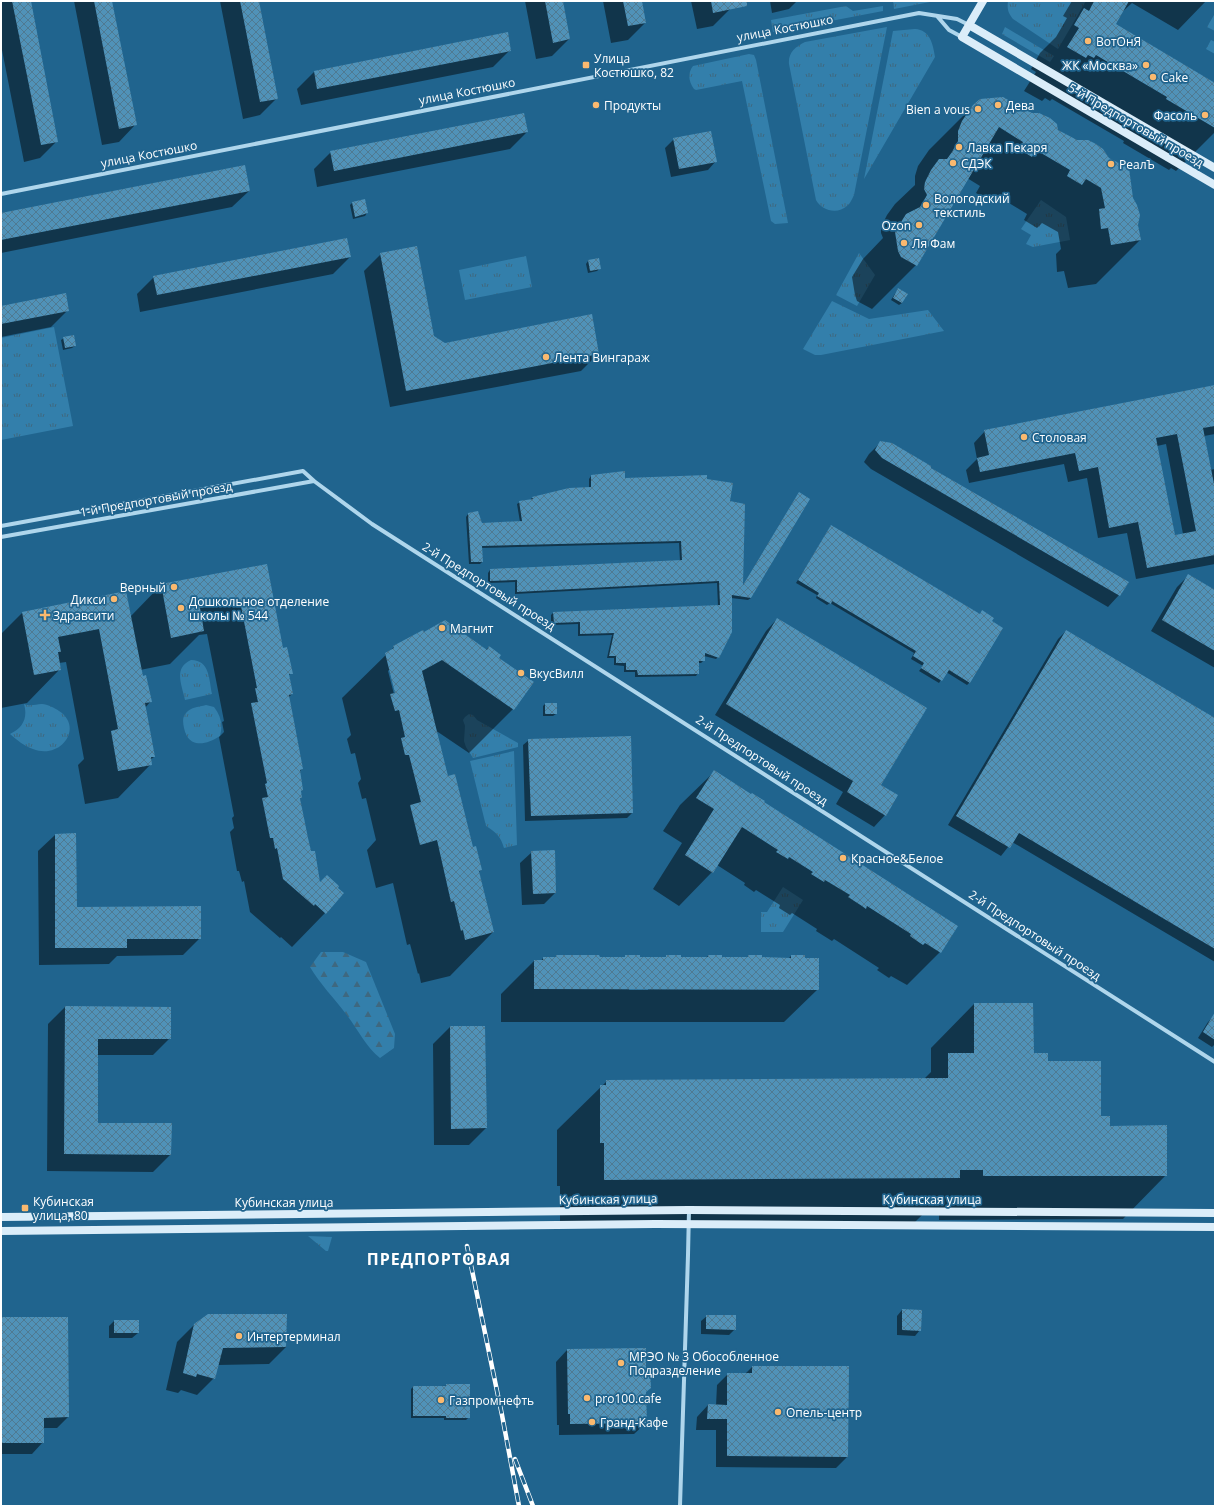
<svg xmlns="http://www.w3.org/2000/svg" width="1216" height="1507" font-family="'Open Sans',sans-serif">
<defs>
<pattern id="grass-tufts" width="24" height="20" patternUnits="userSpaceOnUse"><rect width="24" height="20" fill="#337fab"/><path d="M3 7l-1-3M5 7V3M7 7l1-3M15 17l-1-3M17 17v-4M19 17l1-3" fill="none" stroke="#3e6880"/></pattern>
<pattern id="forest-firs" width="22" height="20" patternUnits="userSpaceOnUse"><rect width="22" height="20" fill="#337fab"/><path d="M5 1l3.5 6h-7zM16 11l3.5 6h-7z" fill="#3e6880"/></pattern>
<pattern id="building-cross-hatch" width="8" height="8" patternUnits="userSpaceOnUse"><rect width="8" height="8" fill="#5092b8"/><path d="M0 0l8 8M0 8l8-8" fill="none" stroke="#4f7a92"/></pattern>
</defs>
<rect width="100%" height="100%" fill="#20648e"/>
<path fill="url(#grass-tufts)" d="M893 1H935L894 9Z
M1008 1H1086L1058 49 1013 19C1008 13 1007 9 1008 1Z
M846 6 853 11 883 6V11L773 32 771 20Z
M1214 15H1215V31L1207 27Z
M887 27 854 195C852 199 850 204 847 206 837 215 821 210 816 200L789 64C788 53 795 47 805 42Z
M1005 27 1054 56 1050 62 1002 34Z
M915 29C930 30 933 44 935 57L864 179 893 31Z
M1211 40 1215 42V54L1206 49Z
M749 54 754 55 756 60 788 223 775 224 771 221 742 81 696 90 694 89C689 82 687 74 693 66Z
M1041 200 1066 217 1070 240 1033 247 1026 244 1031 235 1021 229Z
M859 253 875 275 857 306 836 295Z
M526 256 532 287 465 300 459 270Z
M832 301 869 319 928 310 944 331 821 355H815L803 349Z
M54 327 73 426 1 440V338Z
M191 660C210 660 209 680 212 694L185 700C182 685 173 668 191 660Z
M24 704C32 707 35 704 42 704 47 704 55 708 59 711 84 727 61 760 33 749 24 746 17 740 10 734 23 728 28 718 24 704Z
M206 705 214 707C221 716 223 725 220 736 205 746 188 748 184 728 183 723 182 717 186 713 191 707 199 707 206 705Z
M469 714 473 715 477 720 518 743V747L473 758 466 747 464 741 465 726 463 720 465 717Z
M514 751 517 845 504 848C501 837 496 832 486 826L470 761Z
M783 887 803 900 783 932H761V912H767Z
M308 1236 332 1237 328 1251H326Z"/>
<path fill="url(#forest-firs)" d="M343 952 366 962 395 1034 394 1048 380 1058C366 1047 357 1028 346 1014 334 998 320 984 310 967L321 952Z"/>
<path fill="#0007" fill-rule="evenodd" d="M1 1H30L57 141 40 158 24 162 1 45Z
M74 1H111L135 125 119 142 102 145Z
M220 1H258L277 98 260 115 243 119Z
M525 1H562L569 39 552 56 536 59Z
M603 1H641L645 23 628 40 611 43Z
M691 1H729L730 9 713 26 697 29Z
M770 1H797L789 9 772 13Z
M1072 1H1206L1178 30 1132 3 1120 14 1114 24 1215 85V132L1176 171 1171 168 1169 170 1123 143 1124 141 1052 99 1050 101 1045 98 1042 101 1024 91 1036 72 1031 69 1040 53 1056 37 1067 18 1063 16Z
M510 50 493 67 301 105 297 89 314 72Z
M973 106 1057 130 1137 225 1140 240 1096 284 1068 288 1064 271 1057 272 1056 254 1061 249 1058 232 1042 223 1037 228 1024 220 1027 214 994 194 988 200 976 193 980 186 967 178 916 265 872 309 857 301 855 295 852 277 863 259 883 238 881 233V227L887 215 895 204 915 185V176L918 166 929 150Z
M527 132 510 149 317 187 314 169 331 152Z
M674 139 716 161 708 170 671 177 665 148Z
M249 191 232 207 1 253V214Z
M364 200 367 213 365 216 353 219 350 205 352 203Z
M381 254 434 337 445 344 598 354 581 371 390 407 364 271Z
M350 257 333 274 140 312 137 294 154 277Z
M588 261 600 268 597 271 588 273 586 264Z
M898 289 902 303 899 305 891 300Z
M1 307 68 310 51 327 1 337Z
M64 338 75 346 72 348 63 350 61 340Z
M1215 386V434L1204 436 1210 470 1215 469V564L1136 579 1127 533 1098 538 1087 478 1068 482 1064 464 969 483 966 470 977 459 974 443 985 431ZM1166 444 1183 534 1174 536 1157 446Z
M881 442 929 469 1119 595 1108 607 871 469 864 462 869 454Z
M591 476 624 479 706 480 729 502 742 587 797 496 751 598 748 600 731 598 718 657 716 659 704 656V660L701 663H698V673L696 676 635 677V672H624V666L614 665V658H607L612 635 578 636V624L551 625V615L553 613 718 606 717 583 515 594V582L488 583V573L490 570 680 561 679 543 481 548 482 562 480 564H469L466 517 468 514 481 524 520 522 517 504 520 502 530 500 532 498 589 488V479Z
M831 526 979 615 982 612 970 682 967 685 946 672 939 683 919 671 923 666 911 659 914 653 830 603 827 605 816 598 817 595 796 583Z
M266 565 282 649 291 673 288 676 292 694 289 697 302 769 299 772 302 790 300 793 301 797 300 798 307 838 325 913 292 947 281 937 280 938 250 912 244 881 242 882 239 871H237L230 832 234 828 232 818 234 816 219 737 224 732 222 722 224 721 207 634 199 635 170 664 140 670 151 701 145 708 154 757 150 760 151 764 118 798 85 804 78 765 84 759 66 662 59 663 60 669 27 703 1 708V634L22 613 130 617 161 585Z
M1188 576 1215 591V668L1151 631 1177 587Z
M777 619 879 785 885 815 874 827 836 804 843 792 715 715 766 631Z
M1066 631 1215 719V962L1012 842 1001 856 948 825 1058 639Z
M424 633 486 650 489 647 498 658 532 682 513 709 469 753 435 730 447 777 481 870 479 872 493 932 450 976 421 983 419 973 418 974 410 944 407 945 393 883 376 888 367 850 376 840 366 798 362 799 358 783 361 779 355 753 351 754 347 739 351 735 342 698 394 647ZM390 669 397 698H395L388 671Z
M545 704H556V714L553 716H543V706Z
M529 740 632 813 627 818 525 821 523 745Z
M714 772 762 802 940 952 907 985 891 976 889 978 877 970 879 968 834 939 832 941 816 931 817 929 792 913 790 915 779 908 780 905 756 890 754 892 744 885 745 883 717 865 712 872 679 906 653 889 682 843 663 831 680 805Z
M55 835 76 908 200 938 183 955 117 956 109 964 39 965 38 851Z
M532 852 555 893 544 904 522 905 520 863Z
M557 956 599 958H624L626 956 639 958H665L667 956 680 958H706L708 956 721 958H746L749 956 761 958H789L791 956 818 989 784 1022H501V994L534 961H541L543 958H555ZM629 988H648V990H629Z
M974 1004 1032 1054 1047 1062 1109 1127 1166 1175 1123 1219 939 1220V1213H924L915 1222 560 1223V1186H557V1130L607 1081 923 1080 931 1072V1048Z
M65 1007 170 1038 153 1055H97V1124L170 1155 153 1172 47 1171 48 1024Z
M1214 1016 1215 1017V1044L1212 1047 1198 1038 1208 1022Z
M450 1027H484L486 1128 469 1145H434L433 1044Z
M902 1310 920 1330 915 1336 897 1335V1316Z
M707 1316 735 1329 729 1335 701 1334V1321Z
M1 1318 68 1417 57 1428H43V1442L32 1454H1Z
M114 1321 138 1333 132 1338H109V1326Z
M194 1325 286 1347 269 1364 218 1365 214 1378 197 1395 181 1390 178 1393 166 1390 177 1342Z
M567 1350 645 1367 646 1423 634 1434 559 1435V1425H557L556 1362Z
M752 1367H848L847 1457 836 1468 716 1467V1430H696L697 1417 708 1405 716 1406 717 1385 728 1374H745Z
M469 1385V1417L466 1420H444V1418H411V1389L413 1387Z"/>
<path fill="url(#building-cross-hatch)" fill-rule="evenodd" d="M12 1H31L58 142 41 145Z
M94 1H112L137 125 119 129Z
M240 1H259L278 99 260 102Z
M545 1H563L570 39 553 43Z
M623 1H642L646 23 628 26Z
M711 1H747V6L713 13Z
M1094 1H1129L1116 24 1215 83V128L1166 99 1167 97 1096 55 1094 58 1088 55 1086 58 1067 47 1079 28 1074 25 1084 8 1089 11Z
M508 32 511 51 317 89 314 71Z
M1003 97 1032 113H1039L1050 118 1057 124 1058 130 1077 140H1088L1096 144 1103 149 1109 158 1129 168 1133 198 1137 205 1140 215 1138 225 1141 240 1111 245 1108 228 1101 229 1099 209 1105 208 1101 188 1086 179 1082 185 1067 176 1070 170 1036 150 1032 157 1019 149 1023 142 999 127 917 266 901 257 898 251 895 232 906 214 920 207 927 195 924 189 925 182 931 170 939 159H947L952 152 958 141V131L962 121 973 105 980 99Z
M524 113 528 132 334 171 330 151Z
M711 131 717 162 679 169 673 138Z
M245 165 250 191 1 240V213Z
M365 199 368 213 355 217 352 202Z
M347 238 351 257 157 295 153 276Z
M417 246 434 336 445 343 592 314 599 354 406 391 380 253Z
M599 258 601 269 590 271 588 260Z
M898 288 908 294 902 303 893 298Z
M66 293 69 311 1 324V306Z
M74 335 76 346 65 348 63 337Z
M1215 385V426L1203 428 1215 489V555L1147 568 1138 522 1109 528 1098 467 1079 471 1075 453 980 472 977 458 989 455 984 430ZM1177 434 1196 531 1175 535 1156 438Z
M880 441 892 443 931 466V468L1129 582 1120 596 882 458 875 450Z
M625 471V478L707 475V479L733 483 730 501 745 504 743 585 799 492 810 499 751 598 732 595V632L719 658 705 653V661H699V674L638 675 637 670H626V663H616V656H609L614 633 580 634V622L554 623 553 612 720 605 719 581 517 592V580L490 581V569L682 560 681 541 482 546 483 562H471L468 513 478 511 482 523 522 521 519 501 533 499 532 497 569 488 591 487V475Z
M831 525 980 614 982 610 994 618 992 621 1003 628 970 683 949 670 942 681 921 668 924 663 913 656 916 651 832 601 831 604 817 596 819 593 798 580Z
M267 564 283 648 287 647 293 674H289L293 694 289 695 303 769 300 770 303 790 301 791 302 798H300L308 838 311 851H315L320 882 327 875 339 886 338 888 344 893 326 914 315 904 314 906 283 879 277 848 275 849 273 838H270L262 798 268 797 265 784 267 783 251 703 258 702 255 688H257L240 601 200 608 204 631 171 638 161 584Z
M1188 574 1215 590V651L1162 620Z
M126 591 143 676 146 675 152 702 145 703 155 757H151L152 765 118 771 111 731 118 729 99 629 58 637 61 652H58L61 670 34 675 22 612Z
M777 618 927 708 881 785 898 795 886 816 847 792 853 781 726 704Z
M445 620 487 650 489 646 501 655 499 658 534 682 514 710 442 660 422 671 448 776 455 774 473 847 476 846 482 870 479 871 494 932 465 940 463 930 461 931 454 901 451 902 437 840 420 845 410 805 421 802 409 755H405L401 738 405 737 399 710 395 711 390 694 395 693 385 653 394 648 393 646 423 630 424 632Z
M1066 630 1215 718V949L1019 833 1010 848 956 816Z
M545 703H557V714H545Z
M631 736 633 813 531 816 528 739Z
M714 770 751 794 752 793 765 801 764 802 958 926 941 953 925 943 923 945 917 941 910 936 911 934 867 906 866 909 862 906 848 897 850 895 825 880 824 882 811 874 813 872 789 857 788 859 776 852 778 850 742 827 713 873 685 855 714 809 696 798Z
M76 833 77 907 201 906V939H127V948H55V834Z
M555 850 556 893 533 894 531 851Z
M556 955H599L600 957H625V955H640V957H666V955H681V957H708V955H722V957H748V955H762V957L791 958V955H805V958H819V990L534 989V960H543V957H556Z
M974 1003H1033L1034 1053H1048V1061H1101V1116H1110V1126L1167 1125V1176H983V1170H960V1178L604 1180V1143H600V1085H606V1080L948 1078V1053H974Z
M65 1006 171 1007V1039H98V1123H172L171 1155 64 1154Z
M1215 1012V1040L1203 1032Z
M450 1026H485L487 1128 451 1129Z
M902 1309 922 1310 921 1331 902 1330Z
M208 1314H287L286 1347 223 1348 215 1379 197 1374 196 1377 183 1373 194 1324Z
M706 1315H736V1330L706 1329Z
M1 1317H68L69 1417 44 1418V1443H1Z
M114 1320H139V1333H114Z
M646 1348V1367L650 1371 651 1388 646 1392 647 1423 570 1424V1414H568L567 1349Z
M752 1366H849L848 1457 727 1456V1419H707L708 1404 727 1405V1373H752Z
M446 1384H470V1418H446V1416H413V1386H446Z"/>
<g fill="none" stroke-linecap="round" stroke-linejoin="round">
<path stroke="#afd6ec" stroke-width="4" d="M937 16 949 30 962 37
M1 194 919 13 957 19 969 25
M1 526 303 471 314 481 372 524 1215 1062
M1 537 314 481
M680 1506 688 1255 689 1210"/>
<path stroke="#dbedf9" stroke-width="8" d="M983 1 962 37 1215 185
M969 25 1215 168
M1 1217 689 1210 1215 1213
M1 1231 655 1224 1215 1227"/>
<g stroke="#fff" stroke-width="4.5">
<path id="rail" d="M467 1246 502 1415 519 1506
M515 1459 533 1506"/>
</g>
<use href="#rail" stroke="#20648e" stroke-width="3" stroke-dasharray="9" stroke-linecap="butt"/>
</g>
<g fill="#fab96f" stroke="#20648e" stroke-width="1.5">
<circle cx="1088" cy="41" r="4"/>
<rect x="582" y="61" width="8" height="8" rx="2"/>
<circle cx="1146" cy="65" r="4"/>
<circle cx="1153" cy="77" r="4"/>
<circle cx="596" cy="105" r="4"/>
<circle cx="998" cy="105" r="4"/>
<circle cx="978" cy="109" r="4"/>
<circle cx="1205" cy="115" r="4"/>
<circle cx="959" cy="147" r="4"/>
<circle cx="953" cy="163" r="4"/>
<circle cx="1111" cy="164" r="4"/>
<circle cx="926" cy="205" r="4"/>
<circle cx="919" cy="225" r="4"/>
<circle cx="904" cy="243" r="4"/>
<circle cx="546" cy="357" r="4"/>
<circle cx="1024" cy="437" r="4"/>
<circle cx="174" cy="587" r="4"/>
<circle cx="114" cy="599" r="4"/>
<circle cx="181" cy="608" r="4"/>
<path d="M43 609h4v4h4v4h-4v4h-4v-4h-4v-4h4z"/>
<circle cx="442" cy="628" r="4"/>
<circle cx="521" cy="673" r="4"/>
<circle cx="843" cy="858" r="4"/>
<rect x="21" y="1204" width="8" height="8" rx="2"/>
<circle cx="239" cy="1336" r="4"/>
<circle cx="621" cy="1363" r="4"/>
<circle cx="587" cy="1398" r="4"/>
<circle cx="441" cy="1400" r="4"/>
<circle cx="778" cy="1412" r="4"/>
<circle cx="592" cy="1422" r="4"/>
</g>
<g text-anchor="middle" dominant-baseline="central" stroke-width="3.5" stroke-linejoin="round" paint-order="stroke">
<g font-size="12" fill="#fff" stroke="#20648e">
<text transform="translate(785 28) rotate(-11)">улица Костюшко</text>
<text transform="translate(467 91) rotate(-11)">улица Костюшко</text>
<text transform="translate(1136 125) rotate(30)">5-й Предпортовый проезд</text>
<text transform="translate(149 154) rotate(-11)">улица Костюшко</text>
<text transform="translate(156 499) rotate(-10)">1-й Предпортовый проезд</text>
<text transform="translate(489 586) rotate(32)">2-й Предпортовый проезд</text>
<text transform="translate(762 760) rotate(33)">2-й Предпортовый проезд</text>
<text transform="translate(1035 935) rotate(33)">2-й Предпортовый проезд</text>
<text transform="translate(608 1199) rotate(-1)">Кубинская улица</text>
<text x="932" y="1199">Кубинская улица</text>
<text x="284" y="1202">Кубинская улица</text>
</g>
<g font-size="12" fill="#fff" stroke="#20648e" text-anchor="start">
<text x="1096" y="41">ВотОнЯ</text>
<text x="594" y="58">Улица<tspan x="594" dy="14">Костюшко, 82</tspan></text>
<text x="1138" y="65" text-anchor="end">ЖК «Москва»</text>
<text x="1161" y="77">Cake</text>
<text x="604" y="105">Продукты</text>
<text x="1006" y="105">Дева</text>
<text x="970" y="109" text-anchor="end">Bien a vous</text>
<text x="1197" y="115" text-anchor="end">Фасоль</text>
<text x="967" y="147">Лавка Пекаря</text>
<text x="961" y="163">СДЭК</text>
<text x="1119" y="164">РеалЪ</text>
<text x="934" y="198">Вологодский<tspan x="934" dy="14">текстиль</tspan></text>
<text x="911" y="225" text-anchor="end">Ozon</text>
<text x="912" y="243">Ля Фам</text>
<text x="554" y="357">Лента Вингараж</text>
<text x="1032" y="437">Столовая</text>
<text x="166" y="587" text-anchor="end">Верный</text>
<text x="106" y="599" text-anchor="end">Дикси</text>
<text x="189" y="601">Дошкольное отделение<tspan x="189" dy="14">школы № 544</tspan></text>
<text x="53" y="615">Здравсити</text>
<text x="450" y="628">Магнит</text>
<text x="529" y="673">ВкусВилл</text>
<text x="851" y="858">Красное&amp;Белое</text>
<text x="33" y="1201">Кубинская<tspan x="33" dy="14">улица, 80</tspan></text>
<text x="247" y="1336">Интертерминал</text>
<text x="629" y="1356">МРЭО № 3 Обособленное<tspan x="629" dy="14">Подразделение</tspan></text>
<text x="595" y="1398">pro100.cafe</text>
<text x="449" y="1400">Газпромнефть</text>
<text x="786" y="1412">Опель-центр</text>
<text x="600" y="1422">Гранд-Кафе</text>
</g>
<g font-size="16" font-weight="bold" letter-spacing="1" fill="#fff" stroke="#20648e">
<text x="439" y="1259">ПРЕДПОРТОВАЯ</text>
</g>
</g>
<rect width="1216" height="1507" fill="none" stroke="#ffffff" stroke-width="4"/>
</svg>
